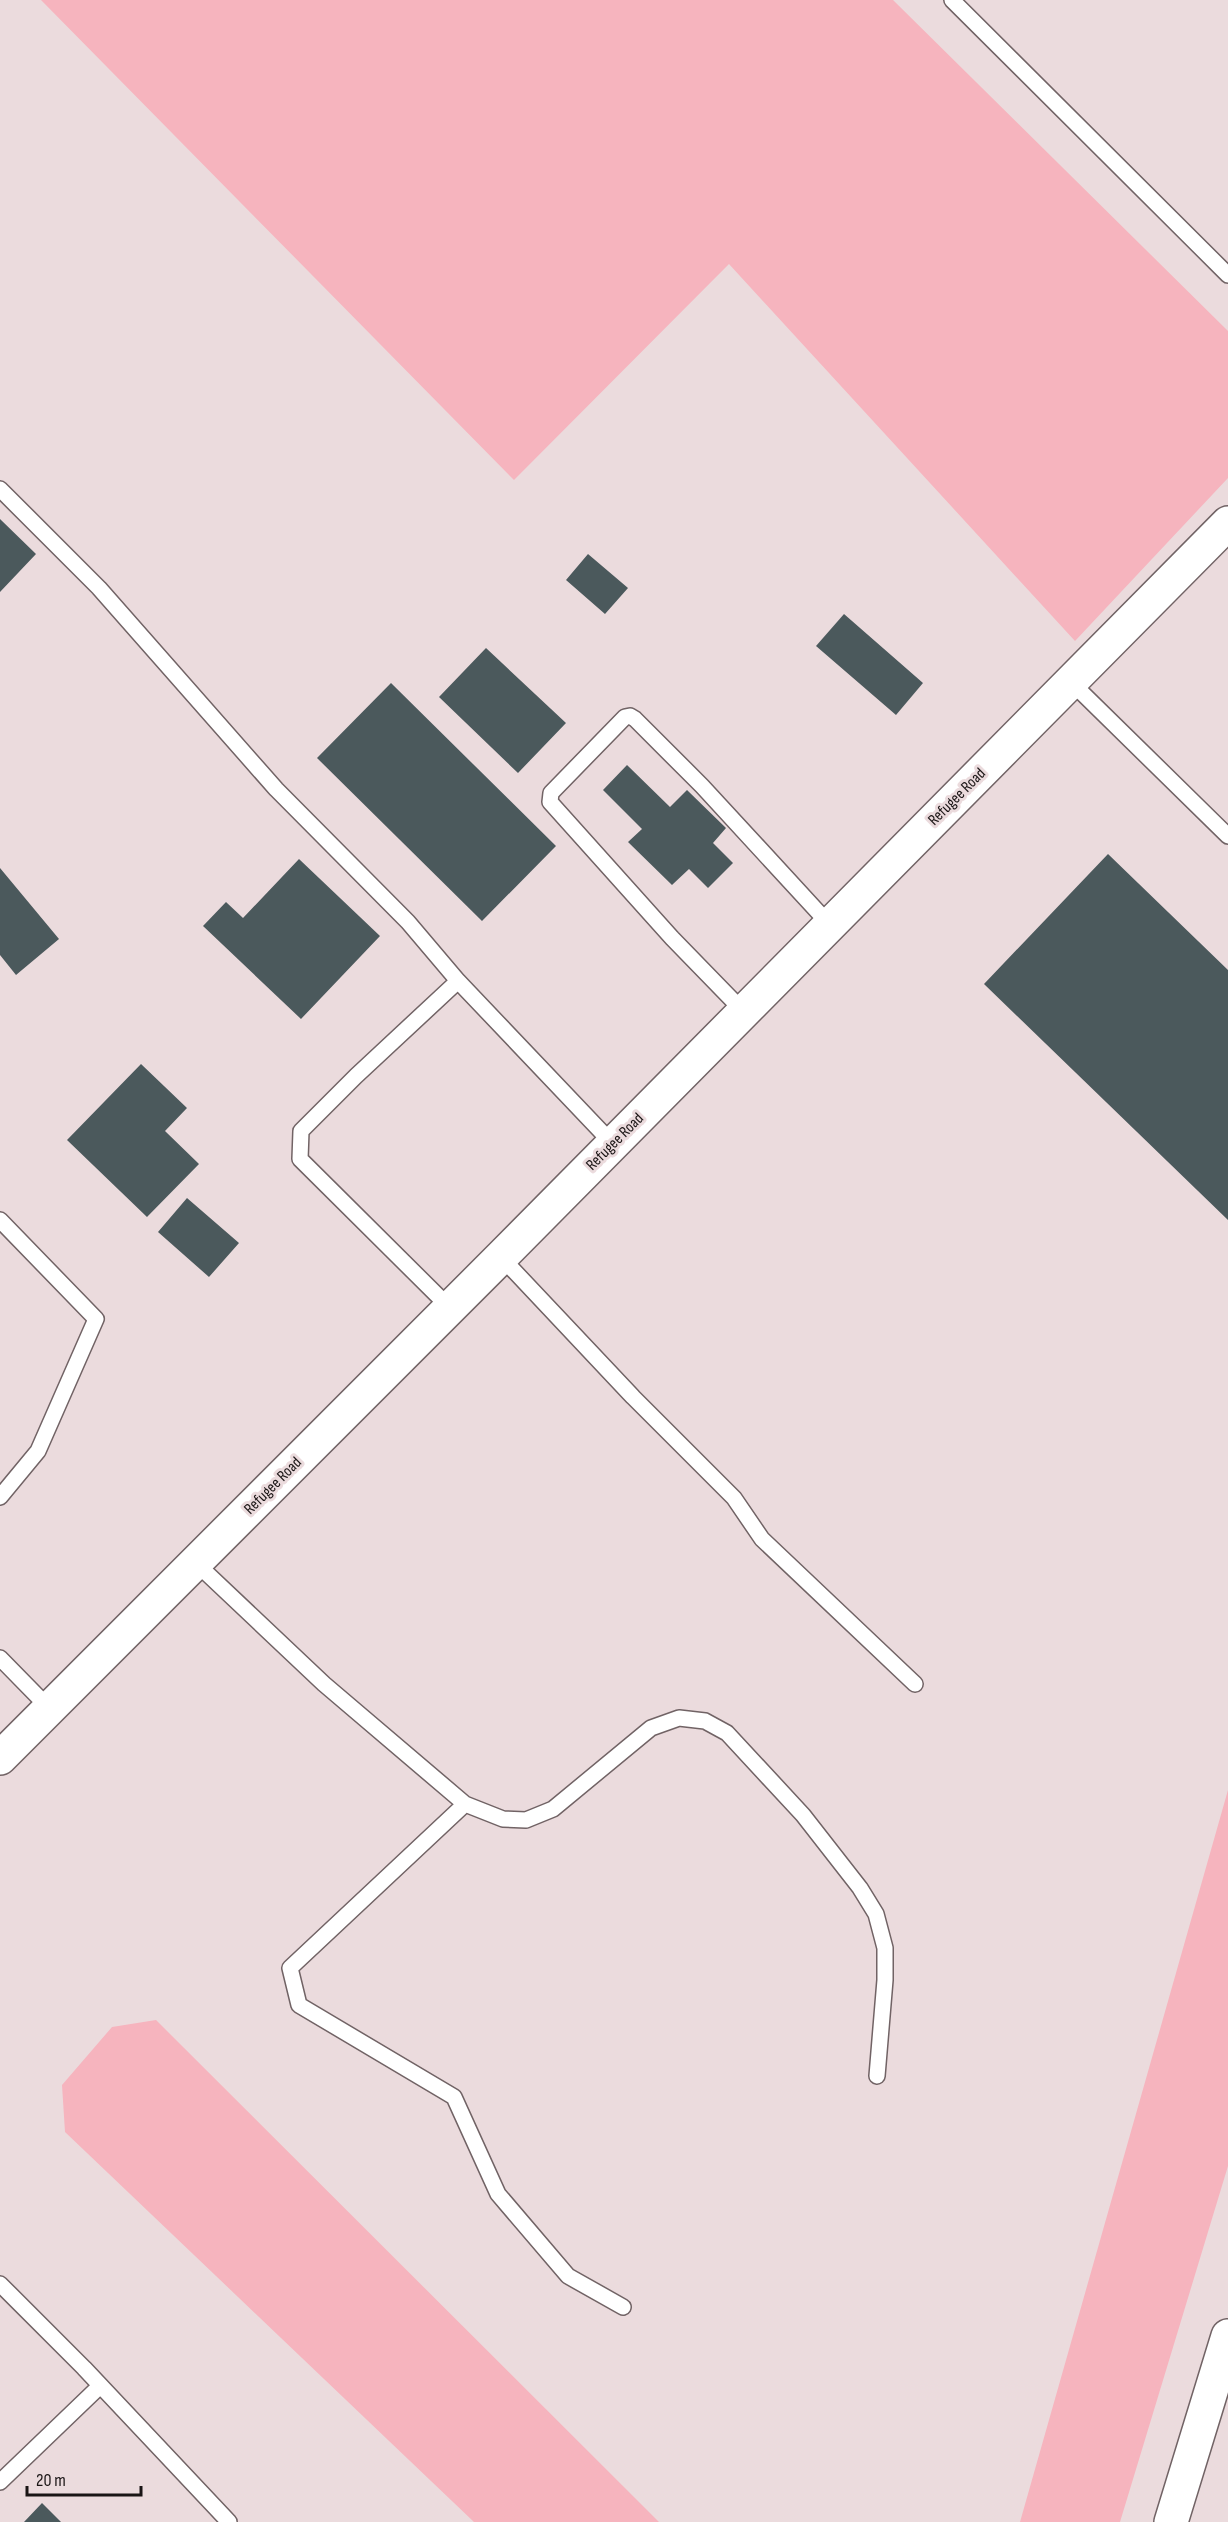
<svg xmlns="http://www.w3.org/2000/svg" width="1228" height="2522" font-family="'Sofia Sans Condensed',sans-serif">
<rect width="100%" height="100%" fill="#ebdbdd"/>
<path fill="#f6b4be" d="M41 0H893L1228 331V478L1075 641 729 264 514 480Z
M1228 1790V2166L1120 2522H1020Z
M156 2020 659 2522H474L65 2132 62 2085 112 2027Z"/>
<path fill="#4b595c" d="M0 519 36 554 0 592Z
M588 554 628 588 605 614 566 580Z
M844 614 923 683 896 715 816 646Z
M486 648 566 723 518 773 439 697Z
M391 683 556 846 482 921 317 758Z
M627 765 670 807 687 790 726 828 713 843 733 863 708 888 689 869 672 885 628 842 642 829 603 790Z
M1108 854 1228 970V1220L984 984Z
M299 859 380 936 301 1019 203 926 226 902 243 918Z
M0 868 59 939 16 975 0 955Z
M141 1064 187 1108 165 1131 199 1164 147 1217 67 1140Z
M187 1198 239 1243 209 1277 158 1232Z
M42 2503 61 2522H24Z"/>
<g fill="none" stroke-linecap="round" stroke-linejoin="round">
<g stroke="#716365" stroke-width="18">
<path id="service" d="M952 0 1228 275
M0 489 99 588 276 789 408 922 458 981 613 1144
M1071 682 1228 836
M744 1012 672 938 550 802 551 793 625 717 630 716 635 719 702 786 830 925
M0 1220 96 1319 38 1451 0 1497
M501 1257 633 1397 734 1498 762 1539 915 1684
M450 1308 300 1159 301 1131 356 1076 458 981
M196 1563 324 1684 465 1804 290 1968 299 2005 454 2097 498 2194 568 2276 623 2307
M0 1658 50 1709
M465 1804 503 1819 526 1820 553 1809 651 1728 679 1718 705 1721 727 1733 803 1815 860 1888 876 1914 885 1948V1980L877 2076
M0 2284 84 2368 229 2522
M0 2482 100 2386"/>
</g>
<g stroke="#716365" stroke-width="36">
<path id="secondary" d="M0 1758 501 1257 1228 523"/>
</g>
<g stroke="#716365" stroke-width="36">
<path id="motorway" d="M1171 2522 1228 2336"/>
</g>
<use href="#service" stroke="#fff" stroke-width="15"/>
<use href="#secondary" stroke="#fff" stroke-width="33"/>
<use href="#motorway" stroke="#fff" stroke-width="33"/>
</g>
<g text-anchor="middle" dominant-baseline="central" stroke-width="6" stroke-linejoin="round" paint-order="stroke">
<g font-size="16" fill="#1a1515" stroke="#ebdbdd">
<text transform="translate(957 797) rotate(-45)">Refugee Road</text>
<text transform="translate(615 1142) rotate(-45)">Refugee Road</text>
<text transform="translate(273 1486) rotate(-45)">Refugee Road</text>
</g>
</g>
<path d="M27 2486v9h114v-9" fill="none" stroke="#1a1515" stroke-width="3"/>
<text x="36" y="2486" font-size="18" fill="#1a1515" stroke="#ebdbdd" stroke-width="4.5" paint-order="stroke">20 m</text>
</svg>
